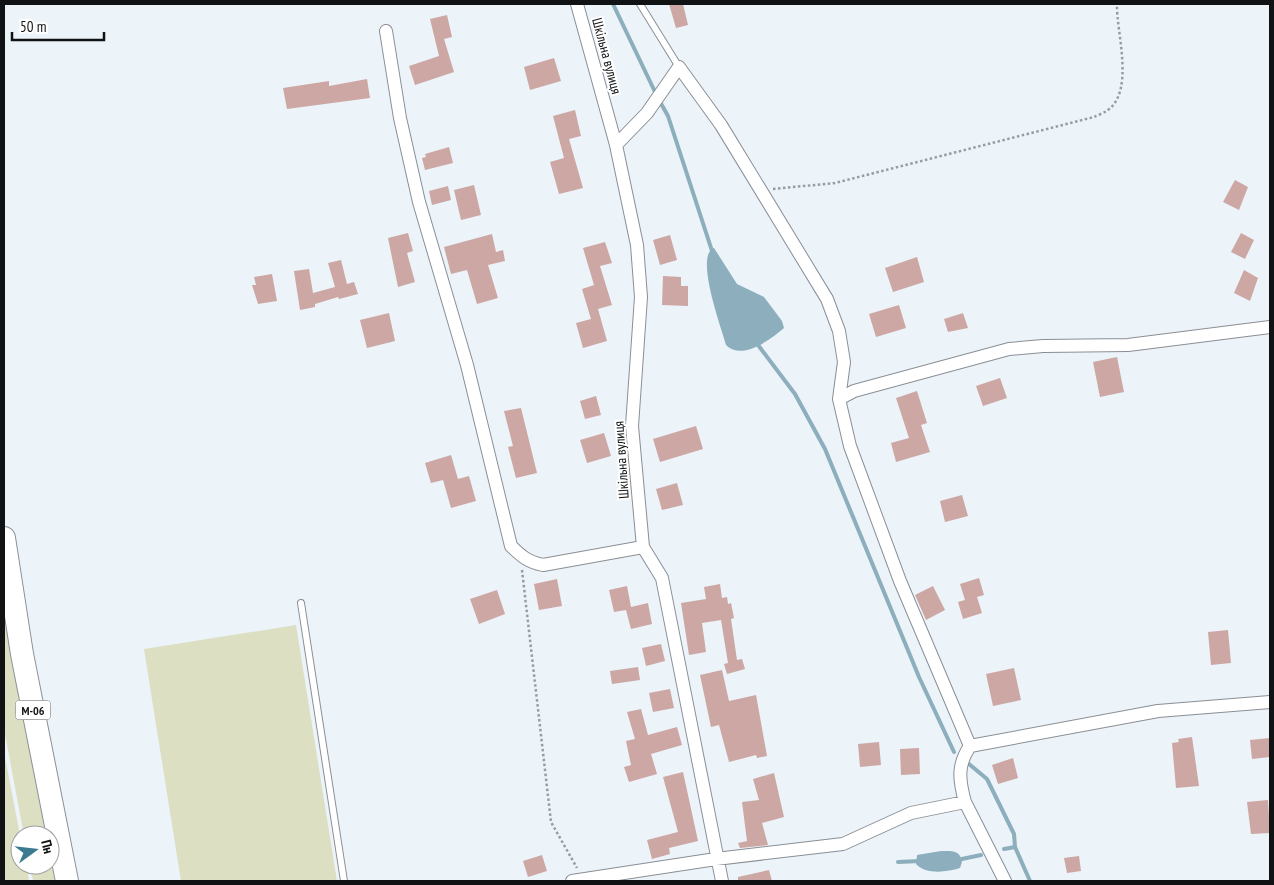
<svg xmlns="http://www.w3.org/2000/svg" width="1274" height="885" font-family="'PT Sans Narrow',sans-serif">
<rect width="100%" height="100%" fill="#ecf3f9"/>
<path fill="#dcdfc1" d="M4 618 46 835H24L4 729Z
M296 625 337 881H181L144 649Z
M4 752 20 835V865H26L29 881H4Z
M50 855 55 881H33L30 865H50Z"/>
<path fill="#8caebd" d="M714 248 737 284 764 297 782 321 784 328C770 340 742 361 726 345 722 329 694 255 714 248Z
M941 851C953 851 960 850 962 862L960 868C947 872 926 875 916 864L917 855Z"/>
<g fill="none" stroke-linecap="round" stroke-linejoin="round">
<path stroke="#8caebd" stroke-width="4" d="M613 4 656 94
M659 100 668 116 713 254
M755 341 795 394 825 449 919 677 954 752
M969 764 987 779 1014 834 1015 847 1030 881
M1004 849 1015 847
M957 860 981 855
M898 862 920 861"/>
</g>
<path fill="#cca7a4" d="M669 4H683L688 25 676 28Z
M447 15 452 37 444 39 454 72 415 85 409 66 439 56 430 19Z
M554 58 561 81 530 90 524 67Z
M367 79 370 98 287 109 283 88 329 81V86Z
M575 110 581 136 569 139 583 188 559 194 550 162 564 158 553 116Z
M449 147 453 163 425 170 422 158 426 157 425 154Z
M1235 180 1248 187 1239 210 1223 202Z
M474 185 481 215 461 220 454 190Z
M448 186 451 200 432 205 429 191Z
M408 233 413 251 407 253 415 282 398 287 388 238Z
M1241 233 1254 240 1245 259 1231 252Z
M492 234 496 252 503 250 505 261 488 265 498 298 477 304 467 270 451 274 444 247Z
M670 235 677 260 660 265 653 240Z
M605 242 612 263 600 266 612 305 598 309 607 341 583 348 576 323 591 319 582 289 594 285 583 248Z
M917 257 924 282 893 292 885 268Z
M341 260 347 284 354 282 358 294 339 299 338 297 315 304V307L300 310 294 271 309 269 313 293 335 287 328 263Z
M1244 270 1258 278 1250 301 1234 293Z
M272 274 277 301 258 304 252 285H256L254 277Z
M663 276 681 277V286H688V306L662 305Z
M899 305 906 328 876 337 869 314Z
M389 313 395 341 367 348 360 320Z
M963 313 968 328 948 332 944 319Z
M1117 357 1124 392 1100 397 1093 362Z
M1000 378 1007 398 983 406 976 386Z
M917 391 927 423 921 425 930 452 896 462 891 443 909 438 896 398Z
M596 396 601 415 585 419 580 401Z
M521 408 537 473 516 478 508 447 513 446 504 411Z
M696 426 703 449 660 462 653 439Z
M604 433 611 456 587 463 580 440Z
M451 455 458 479 469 476 476 501 451 508 443 480 431 483 425 463Z
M677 483 683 505 662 510 656 489Z
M962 495 968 516 945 522 940 501Z
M979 578 984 595 977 597 982 613 963 619 958 602 965 600 960 584Z
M557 579 562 606 539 610 534 584Z
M720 584 722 598 727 597 728 604 731 603 734 618 731 619 737 660 742 659 745 669 727 674 724 664 728 663 721 620 702 623 706 652 689 655 681 603 706 599 704 587Z
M627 586 631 607 648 603 652 624 631 629 626 610 614 612 609 590Z
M933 586 945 610 926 620 915 595Z
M497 590 505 614 479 624 470 599Z
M1228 630 1231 663 1211 665 1208 632Z
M661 644 665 661 646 666 642 648Z
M638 667 640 680 612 684 610 671Z
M1014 668 1021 700 993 706 986 674Z
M722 670 729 701 756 695 767 756 757 758 756 755 729 762 719 725 711 727 700 675Z
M670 689 674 708 653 712 649 693Z
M641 709 648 735 677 727 682 745 651 754 657 774 629 782 624 767 631 765 626 741 635 739 627 712Z
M1192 737 1199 786 1176 788 1172 743 1179 742 1178 739Z
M1270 738V757L1252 759 1250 740Z
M879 742 881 765 860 767 858 744Z
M919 748 920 774 901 775 900 749Z
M1013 758 1018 778 998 784 992 765Z
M683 772 698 841 669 848 670 854 652 859 647 840 678 832 663 777Z
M774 773 784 817 762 823 768 845 740 848 738 843 747 841 742 802 759 800 753 779Z
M1268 800 1270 833 1251 834 1247 802Z
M542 855 547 871 528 877 523 861Z
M1079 856 1081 871 1067 873 1064 858Z
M769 870 772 881H738V877Z"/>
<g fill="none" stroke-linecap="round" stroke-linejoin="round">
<g stroke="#8a8f95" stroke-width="8">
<path id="lane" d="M640 4 679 67
M301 603 344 881"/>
</g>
<g stroke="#8a8f95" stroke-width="14">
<path id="street" d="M577 4 616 145 637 245 641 297 632 426 643 547 662 578 722 881
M386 31 400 118 419 202 467 365 511 546C521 556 528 562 543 565L643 547
M616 145 647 113 679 67 721 125 827 299 839 331 844 362 839 399 850 446 900 581 970 746C957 765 959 780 965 802L1005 881
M839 399 854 391 1009 349 1043 346 1128 345 1270 327
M970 746 1158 711 1270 702
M572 881 716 859 843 844 911 813 965 802"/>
</g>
<g stroke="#8a8f95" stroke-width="24">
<path id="highway" d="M4 538 22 654 67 881"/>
</g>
<path stroke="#979ca0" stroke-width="2.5" stroke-dasharray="2.5 2.5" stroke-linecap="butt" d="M773 189 835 183 1094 117C1098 115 1104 113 1108 110 1135 90 1116 31 1117 4
M522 570 551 822 577 868"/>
<use href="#lane" stroke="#fff" stroke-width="6"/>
<use href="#street" stroke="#fff" stroke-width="12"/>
<use href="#highway" stroke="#fff" stroke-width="22"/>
</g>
<g text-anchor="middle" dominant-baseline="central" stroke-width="4" stroke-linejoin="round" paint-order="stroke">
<rect fill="#fff" stroke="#58595a" stroke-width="1" x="15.5" y="700.5" width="35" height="19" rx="4"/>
<g font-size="12" font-weight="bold" fill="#101214">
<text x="33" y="710">М-06</text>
</g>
<g font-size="14" fill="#101214" stroke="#fff">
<text transform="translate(607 56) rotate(75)">Шкільна вулиця</text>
<text transform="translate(621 460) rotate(-94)">Шкільна вулиця</text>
</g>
</g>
<rect width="1274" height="885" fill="none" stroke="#101214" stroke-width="10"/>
<g transform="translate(35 850) rotate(75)"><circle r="24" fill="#ffffff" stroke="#9fa0a1"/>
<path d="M0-4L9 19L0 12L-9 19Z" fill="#3c7a90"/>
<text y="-8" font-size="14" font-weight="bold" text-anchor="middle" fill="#101214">Пн</text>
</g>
<path d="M12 32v8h92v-8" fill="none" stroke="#101214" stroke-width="2.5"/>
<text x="20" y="32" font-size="15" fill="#101214" stroke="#ffffff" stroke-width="4" paint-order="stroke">50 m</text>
</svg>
